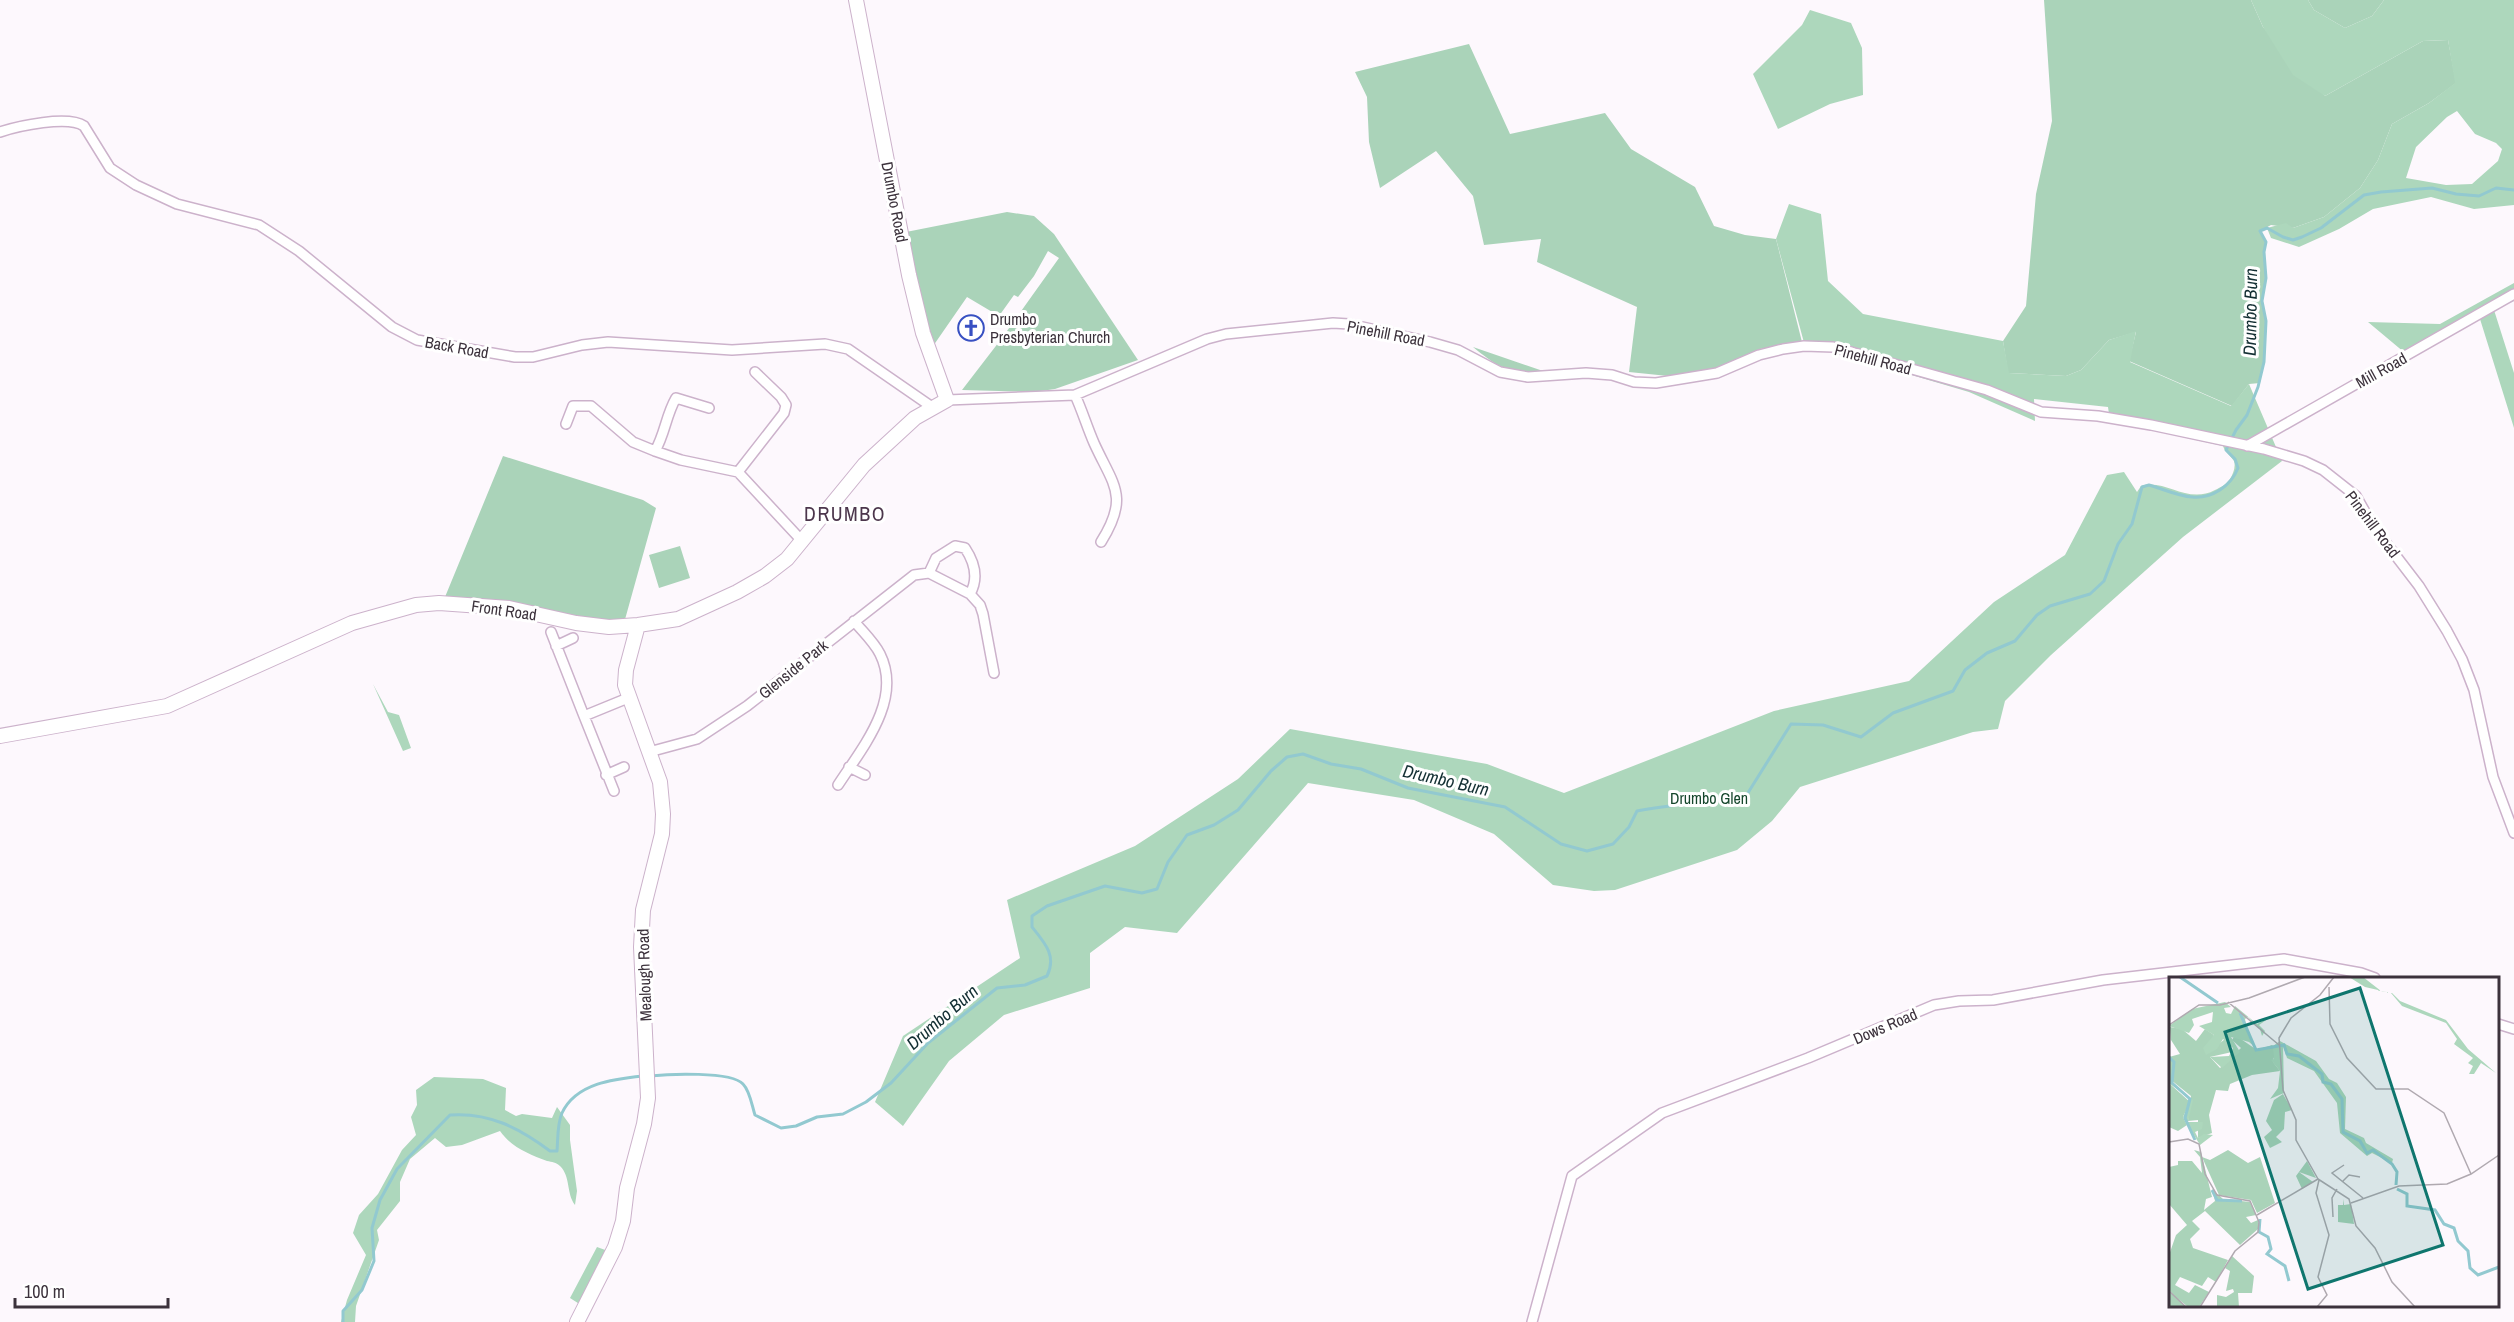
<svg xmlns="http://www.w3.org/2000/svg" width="2514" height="1322" font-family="'Archivo Narrow',sans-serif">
<rect width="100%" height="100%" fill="#fdf8fd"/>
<path fill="#aad3b9" d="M2044 0H2251L2263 27 2325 96 2423 41 2448 40 2456 83 2429 103 2392 124 2378 160 2360 188 2324 217 2293 228 2271 225 2260 231 2266 242 2264 252 2266 278 2262 301 2266 321 2264 362 2260 383 2249 384 2232 406 2129 361 2136 332 2109 340 2081 370 2066 376 2008 373 2003 341 2026 306 2036 194 2052 121Z
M2308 0H2384L2372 16 2345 28 2314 10Z
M1469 44 1510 134 1605 113 1631 149 1695 187 1714 226 1745 235 1776 239 1802 342 1760 349 1718 369 1668 376 1629 372 1637 307 1537 262 1541 239 1484 245 1473 196 1436 151 1380 188 1369 142 1367 97 1355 72Z
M1007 212 1034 216 1054 234 1138 360 1055 389 1034 392 962 390 1002 338 1059 258 1048 251 1034 276 1018 297 1014 295 999 316 967 297 931 349 906 232Z
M1473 347 1543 371C1508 373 1500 369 1473 347Z
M503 456 643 500 656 508 624 623 445 597Z
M680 546 690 578 659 588 649 555Z"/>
<path fill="#add7bc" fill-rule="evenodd" d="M2251 0H2308L2314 10 2345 28 2372 16 2384 0H2514V205L2474 209 2431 197 2373 209 2339 229 2299 247 2271 238 2267 228 2286 223 2293 228 2324 217 2360 188 2378 160 2392 124 2429 103 2455 83 2448 40 2423 41 2325 96 2293 75 2263 27ZM2457 111 2475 134 2496 143 2502 149 2498 161 2472 184 2446 185 2406 178 2416 147 2447 117Z
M1810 10 1851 23 1862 48 1863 95 1830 104 1778 129 1753 74 1802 25Z
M1789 204 1821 214 1828 281 1863 314 2003 341 2009 373 2066 376 2081 370 2109 340 2136 331 2130 362 2231 406 2249 384 2282 461 2183 537 2051 655 2005 701 1998 729 1973 732 1800 787 1772 821 1737 850 1615 890 1594 891 1553 885 1494 834 1414 800 1308 783 1177 933 1125 927 1090 953V988L1004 1015 949 1061 903 1126 875 1102 903 1036 1020 958 1007 900 1135 846 1238 779 1290 729 1487 764 1564 793 1774 711 1909 681 1994 602 2065 555 2107 475 2124 472 2137 492 2141 486C2165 478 2187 505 2215 490 2221 487 2226 485 2230 479 2233 474 2236 467 2234 461 2231 456 2225 452 2223 446L2110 421 2108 407 2034 399 2035 421 1969 392 1834 352 1806 350 1776 239Z
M2514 283V301L2494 310 2514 373V428L2480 319 2411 358 2368 322 2440 324Z
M373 684 388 712 399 715 411 748 403 751Z
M434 1077 483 1079 506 1088 505 1110 516 1116 522 1114 552 1118 557 1107 570 1125V1140L577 1191 575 1205C566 1193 571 1177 560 1166 556 1162 552 1162 547 1161 529 1154 511 1147 500 1131L462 1145 446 1147 435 1138 410 1159 400 1182V1201L377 1230 379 1240 356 1306 355 1322H341L347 1300 366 1255 353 1233 359 1215 378 1194 402 1150 416 1135 411 1117 417 1105 416 1090Z
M597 1247 608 1251 581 1305 570 1298Z"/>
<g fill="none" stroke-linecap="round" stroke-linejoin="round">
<path stroke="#92c9d0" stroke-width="3" d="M650 1076C668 1074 731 1071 743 1084 750 1091 752 1106 755 1115L781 1128 796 1126 817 1117 843 1114 866 1102 891 1083 928 1043 997 988 1025 985 1047 976C1057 956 1045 943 1032 927V916L1047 906 1105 886 1142 893 1157 889 1168 862 1187 835 1214 825 1238 810 1271 771 1287 757 1303 754 1331 764 1361 769 1408 788 1505 807 1561 844 1587 851 1613 844 1629 827 1637 811C1673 804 1710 802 1746 796L1791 724 1823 725 1861 737 1893 713 1953 691 1965 670 1987 653 2015 641 2037 615 2050 606 2090 594 2104 581 2118 544 2132 524 2142 487 2149 485C2163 489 2178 496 2192 497 2212 499 2231 486 2238 468L2235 459 2226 450 2236 430 2247 415 2258 387 2264 362 2266 321 2262 301 2266 278 2264 252 2266 242 2260 231 2267 228 2283 237 2293 240 2302 237 2321 228 2364 195 2381 192 2432 188 2456 194 2479 196 2496 188 2514 190
M343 1322V1311L362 1290 374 1261 372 1228 380 1200 397 1169 450 1115C489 1112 519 1128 550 1151H557C558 1140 557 1124 562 1113 576 1083 614 1079 643 1076"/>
<g stroke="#ccb2cb" stroke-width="12">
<path id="street" d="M0 132C18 126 68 115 84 126L110 168 136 185 177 204 259 225 299 251 392 327 417 340 515 357H533L582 345 608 342 732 350 825 344 848 349 932 407
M1075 395C1082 410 1087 427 1094 443 1113 485 1130 496 1101 542
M947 400 1075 395 1207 339 1226 334 1333 323 1349 324 1430 342 1458 350 1500 372 1528 377 1586 373 1612 375 1634 382 1656 383 1717 373 1759 355 1783 349 1804 346 1833 347 1987 390 2041 412 2098 416 2151 425 2264 449 2304 461 2323 470 2356 496 2373 526 2419 586 2447 631 2462 659 2474 690 2493 777 2514 833
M566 424 573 406H591L633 442 655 451 681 460 738 472 803 542
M2247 446 2514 294
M655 451C665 434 666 415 676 398L709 408
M738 472 784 413 786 405 781 397 755 372
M929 573 970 594
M551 632 584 716
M556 646 573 638
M649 752 697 739 747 706 914 575 929 573 936 558 955 546 965 548C975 563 979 578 970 594L980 605 983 614 994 673
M849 767 865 775
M606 775 624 767
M838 785C862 748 903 700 880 654 874 642 862 631 854 621
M614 791 584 716 628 698
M2498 1024 2514 1029
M1532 1322 1572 1176 1662 1113 1808 1058 1934 1005 1959 1001 1993 1000 2103 980 2284 959 2361 973 2375 978"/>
</g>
<g stroke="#ccb2cb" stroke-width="16">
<path id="secondary" d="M0 736 167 706 352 623 416 605 439 603 509 608 576 623 609 627 638 625 678 619 737 592 765 576 787 559 864 465 915 418 947 400 923 333 909 275 856 0
M577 1322 615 1247 623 1221 627 1188 644 1124 648 1098 641 947 643 910 662 834 663 814 660 782 625 685 626 670 638 625"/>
</g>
<use href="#street" stroke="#fff" stroke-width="9"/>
<use href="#secondary" stroke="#fff" stroke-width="14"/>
</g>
<defs>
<g id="church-ring" transform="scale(1.35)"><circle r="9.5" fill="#fff" stroke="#3850c2" stroke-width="1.5"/><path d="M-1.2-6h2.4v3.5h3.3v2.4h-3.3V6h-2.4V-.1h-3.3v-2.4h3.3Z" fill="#3850c2"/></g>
</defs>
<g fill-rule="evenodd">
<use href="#church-ring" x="971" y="328"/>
</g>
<g text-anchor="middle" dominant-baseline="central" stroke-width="6" stroke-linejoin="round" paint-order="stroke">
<g font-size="16" fill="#3c323c" stroke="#fff">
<text transform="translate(895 202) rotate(79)">Drumbo Road</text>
<text transform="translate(1386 333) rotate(11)">Pinehill Road</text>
<text transform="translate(457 347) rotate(10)">Back Road</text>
<text transform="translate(1873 359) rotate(15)">Pinehill Road</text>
<text transform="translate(2381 370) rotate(-29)">Mill Road</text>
<text transform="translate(2373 524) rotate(53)">Pinehill Road</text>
<text transform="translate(504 610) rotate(8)">Front Road</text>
<text transform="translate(793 669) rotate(-39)">Glenside Park</text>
<text transform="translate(644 975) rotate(-92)">Mealough Road</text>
<text transform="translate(1885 1026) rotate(-23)">Dows Road</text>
</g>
<g font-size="16" fill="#3c323c" stroke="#fff" text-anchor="start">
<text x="990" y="319">Drumbo<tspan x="990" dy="18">Presbyterian Church</tspan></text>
</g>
<g font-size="16" fill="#15462c" stroke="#fff">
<text x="1709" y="798">Drumbo Glen</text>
</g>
<g font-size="18" font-style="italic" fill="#132f33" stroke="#fff">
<text transform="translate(2250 312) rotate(-89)">Drumbo Burn</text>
<text transform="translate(1446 780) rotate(13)">Drumbo Burn</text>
<text transform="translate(942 1017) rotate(-41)">Drumbo Burn</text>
</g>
<g font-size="20" letter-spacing="1.5" fill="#4c364c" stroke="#fff">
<text x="845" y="513">DRUMBO</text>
</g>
</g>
<g transform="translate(2169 977)">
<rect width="330" height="330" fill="#fdf8fd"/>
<path d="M1 50 13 52 27 64 36 52 45 58 38 77 56 62 63 75 41 80 51 91 72 71 63 63 66 58 88 73 103 68 107 71 104 85 111 94 83 98 61 107 59 114 47 113 40 138 43 156 29 161V143L19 144 22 119 2 103 1 107 21 125 14 140 18 148 9 154 0 150V80L11 77 2 63ZM114 117 123 133 116 135 115 152 107 160 113 165 101 171 95 160 103 153 97 144 105 123ZM25 173 32 175 43 220 37 222 35 233 46 224 43 212 54 222 81 225 87 238 77 240 82 246 89 243V252L71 268 36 234 23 244 31 252 21 262 24 271 59 283 47 305 39 300 33 309 11 300 6 308 20 316 26 308 40 315 30 330H19L8 321 17 330H0V314L7 321 0 313V278L7 258 18 248 0 227V190L9 188V184H23L33 196 31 180ZM59 173 79 186 91 180 106 226 88 236 82 223 50 218 33 180 41 183ZM138 184 147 201 130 195 144 205 133 212 127 199ZM175 222V228L182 227 185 247 169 245V228H174ZM63 279 85 299 83 316H69L70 330H48V318L57 320 65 315 64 312 57 314 61 294 56 291Z" fill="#aad3b9"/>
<path d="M180 0H194L212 14 223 16 231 24 277 43 299 72 327 96 312 86 305 97H300L304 89 299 86 304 81 285 67 288 62 277 46 233 29 222 16 196 10ZM56 25 62 30 55 31 57 36 62 37 66 29 88 47 103 39 90 48 96 54 93 59 91 52 79 40 76 42 79 57 88 72 80 65 62 60 71 75 53 91 41 80 60 79 64 71 54 62 48 72 37 78 34 71 45 58 30 49 43 45 44 35 23 42 25 48 20 56 0 49 23 32ZM111 64 147 84 160 102 168 106 177 120 176 152 195 161 197 166 224 182 223 186 203 176 198 179 171 156 168 126 145 94 118 81 114 68 115 116 101 122 109 111 111 94 102 83 105 82 104 69ZM0 79 4 82 5 85 2 105 24 123 19 145H34L33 152 26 155 29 161 35 157 44 158 31 168 14 140 20 128 19 120 1 107 4 85Z" fill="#add7bc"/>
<path fill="none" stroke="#92c9d0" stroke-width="3" d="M11 0 49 26M71 36 87 73 115 68 118 77 130 79 153 97 154 105 162 107 173 122 174 155 191 164 198 176 204 173 223 187 228 195 227 208M0 80 5 85 3 106 21 122 16 141 26 163M228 212 238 217V229L266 233 275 247 285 251 289 264 299 274 301 291 309 298 330 290M43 213 48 223 73 224M91 242 90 255 99 260 102 272 98 277 116 289 120 304"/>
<path fill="none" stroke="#b0a9b0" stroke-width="1.5" d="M160 10 161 47 178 81 207 112H239L275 136 302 197M59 25 110 68M0 48 30 28H51L80 21 136 0M0 165 19 162 30 167 36 197 48 218 81 224 90 245 89 255 66 274 31 330M175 188 163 196 194 221M149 202 127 163V143L114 113 110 61 122 41 151 18 165 0M149 202 180 222 187 249 206 271 223 305 246 330M174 204 180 198 191 200M182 226 230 209 278 207 302 197 330 178M88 238 149 202M164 240 163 221 168 212M0 314 17 330M148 330 158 318 149 300 160 258 147 216 150 203"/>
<path fill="#0f766e" fill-opacity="0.15" stroke="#0f766e" stroke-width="3" d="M191 11 274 268 139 312 56 55Z"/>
<rect width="330" height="330" fill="none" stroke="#3c323c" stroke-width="3"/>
</g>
<path d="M15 1298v9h153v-9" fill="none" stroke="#3c323c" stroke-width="3"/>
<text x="24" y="1298" font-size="18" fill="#3c323c" stroke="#ffffff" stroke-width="4.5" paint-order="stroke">100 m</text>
</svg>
